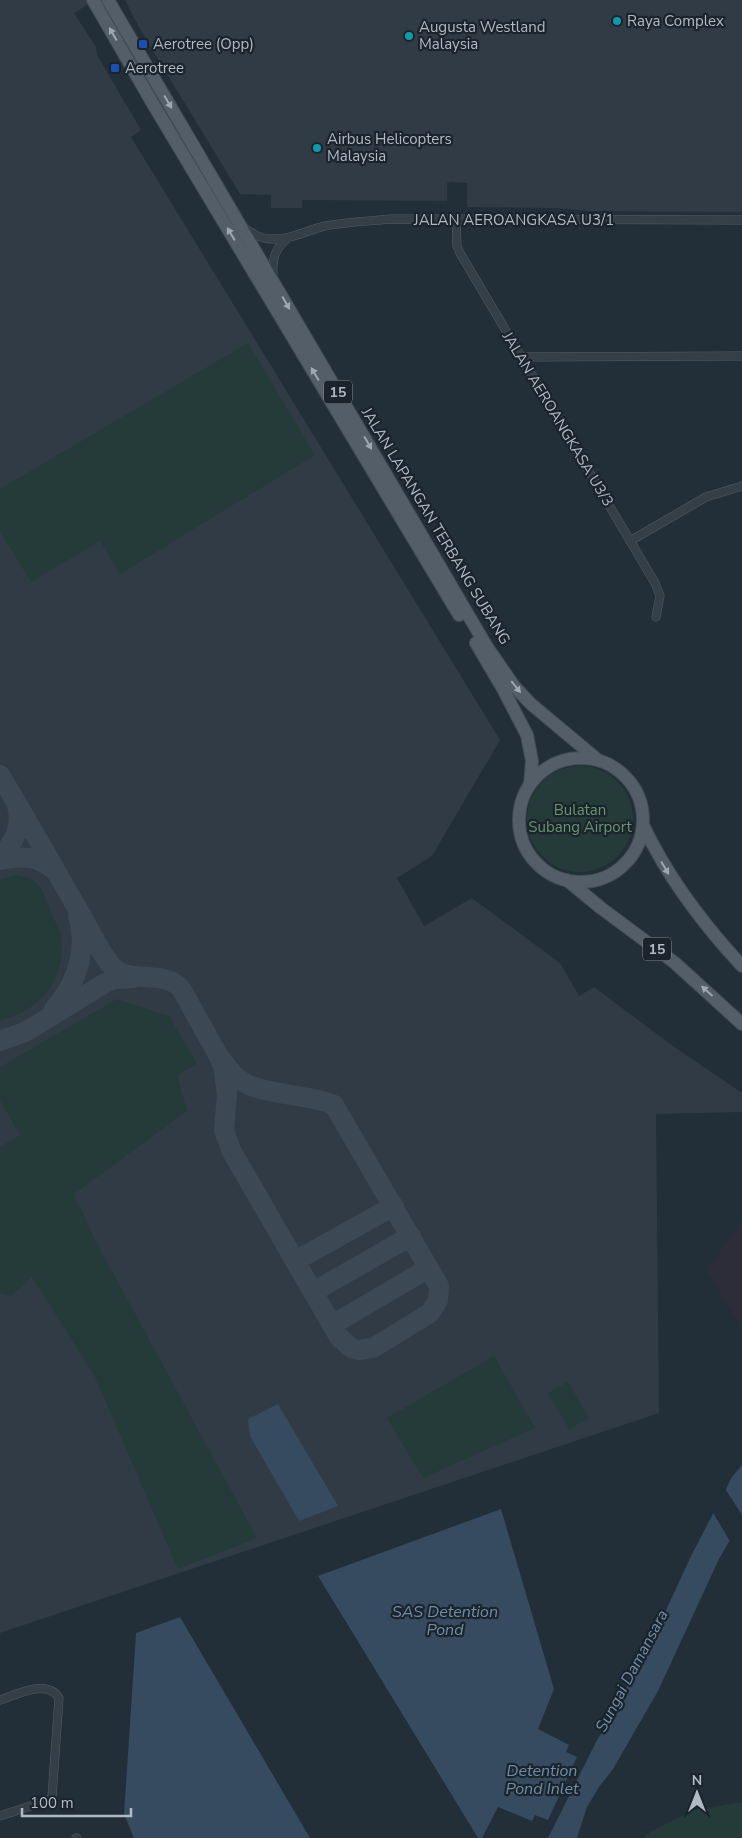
<svg xmlns="http://www.w3.org/2000/svg" width="742" height="1838" font-family="'Nunito Sans',sans-serif">
<rect width="100%" height="100%" fill="#222e38"/>
<path fill="#2d2d3a" d="M742 1220V1324L740 1326 707 1270Z"/>
<path fill="#303b45" d="M0 0H95L74 13 96 47 97 55 141 130 131 137 500 740 432 856 397 878 424 926 472 898 560 963 579 996 594 987 673 1046 742 1093V1112L656 1114 659 1413 0 1633Z
M125 0H742V212L588 211 556 208 467 207V183L451 182 447 183V201L302 200V208H271V195L240 194 141 31Z"/>
<path fill="#253b3a" d="M248 343 315 455 120 574 100 541 31 582 0 531V489Z
M527 819a53 53 0 1 1 106 0a53 53 0 1 1-106 0Z
M16 875C22 876 29 877 34 881 43 888 48 905 52 915 55 922 59 929 61 936 68 977 39 1013 0 1020V880Z
M117 999 169 1016 197 1064 177 1075 187 1111 74 1194 96 1242 257 1538 178 1569 94 1375 32 1277 11 1296 0 1293V1147L20 1135 0 1100V1067Z
M494 1356 535 1428 423 1478 387 1418Z
M568 1382 589 1418 569 1429 548 1393Z
M742 1802V1838H643L650 1832 694 1810Z"/>
<path fill="#364b5f" d="M278 1404 338 1506 299 1521 250 1436 248 1419Z
M742 1465V1520L719 1559 658 1691 613 1769 599 1787 587 1807 577 1838H548L597 1740 614 1715 626 1688 644 1658 691 1556 732 1477Z
M501 1509 554 1689 538 1729 569 1745 566 1752 577 1757 548 1820 535 1815 532 1821 498 1807 482 1838H478L318 1576Z
M180 1617 310 1838H134L124 1814 136 1633Z"/>
<path fill="#222e38" d="M724 1487 742 1515V1525L731 1543 712 1511Z"/>
<g fill="none" stroke-linecap="round" stroke-linejoin="round">
<path stroke="#3c4954" stroke-width="20" d="M0 775C29 823 56 872 84 920 92 934 103 959 115 969 134 984 167 969 182 990L218 1055 223 1066 227 1093 224 1130 232 1152 339 1337 351 1348 358 1350 373 1348 430 1313 438 1300 439 1286 334 1105C305 1092 257 1097 235 1076 229 1070 224 1062 218 1055
M0 857C14 843 23 826 17 806
M0 860C23 856 36 855 54 870
M54 1009C77 984 88 949 78 916
M0 1041 27 1031 105 983 115 979 134 978
M295 1261 394 1206
M313 1292 411 1236
M332 1325 429 1268"/>
<g stroke="#535d66" stroke-width="9">
<path id="street" d="M456 220 457 246 460 253 655 583 660 596 656 617
M244 228C253 234 261 239 272 239 290 240 308 230 325 226 347 222 369 221 391 219L742 220
M273 277C272 260 274 249 288 238
M521 357 742 356
M630 541 706 497 742 486
M0 1700C16 1695 47 1678 59 1698L52 1797 49 1800 0 1816
M76 1838H77"/>
</g>
<g stroke="#424b55" stroke-width="14">
<path id="primary" d="M93 0 153 104 459 615
M108 0 487 647 514 686 531 704 598 760
M476 643 503 689 527 735 532 761 530 784
M519 820a62 62 0 1 1 124 0a62 62 0 1 1-124 0Z
M643 825C668 878 702 923 742 966
M567 880 601 908 675 963 742 1024"/>
</g>
<use href="#street" stroke="#353f48" stroke-width="8"/>
<use href="#primary" stroke="#535e69" stroke-width="12"/>
</g>
<defs><path id="oneway-solid" d="M-6-.8H1V-3.2L6.5 0L1 3.2V.8H-6Z" transform="scale(1.25)"/></defs>
<g fill="#9da8b3">
<use href="#oneway-solid" transform="translate(113 34) rotate(-120)"/>
<use href="#oneway-solid" transform="translate(168 102) rotate(59)"/>
<use href="#oneway-solid" transform="translate(231 234) rotate(-121)"/>
<use href="#oneway-solid" transform="translate(286 303) rotate(60)"/>
<use href="#oneway-solid" transform="translate(315 374) rotate(-121)"/>
<use href="#oneway-solid" transform="translate(368 443) rotate(60)"/>
<use href="#oneway-solid" transform="translate(516 687) rotate(51)"/>
<use href="#oneway-solid" transform="translate(665 868) rotate(59)"/>
<use href="#oneway-solid" transform="translate(707 991) rotate(-138)"/>
</g>
<g fill="#0f9aa8" stroke="#1b242d" stroke-width="2">
<circle cx="617" cy="21" r="5"/>
<circle cx="409" cy="36" r="5"/>
<circle cx="317" cy="148" r="5"/>
</g>
<g fill="#1a4fb4" stroke="#1b242d" stroke-width="2">
<rect x="138" y="39" width="10" height="10" rx="2.5"/>
<rect x="110" y="63" width="10" height="10" rx="2.5"/>
</g>
<g text-anchor="middle" dominant-baseline="central" stroke-width="4.5" stroke-linejoin="round" paint-order="stroke">
<g fill="#1b242d" stroke="#838d97" stroke-width="1">
<rect x="324" y="380.5" width="28" height="23" rx="4"/>
<rect x="643" y="937.5" width="28" height="23" rx="4"/>
</g>
<g font-size="14" font-weight="bold" fill="#b0bac5">
<text x="338" y="392">15</text>
<text x="657" y="949">15</text>
</g>
<g font-size="15" fill="#b0bac5" stroke="#1b242d" text-anchor="start">
<text x="627" y="21">Raya Complex</text>
<text x="419" y="27">Augusta Westland<tspan x="419" dy="17">Malaysia</tspan></text>
<text x="153" y="44">Aerotree (Opp)</text>
<text x="125" y="68">Aerotree</text>
<text x="327" y="139">Airbus Helicopters<tspan x="327" dy="17">Malaysia</tspan></text>
</g>
<g font-size="15" fill="#b0bac5" stroke="#1b242d">
<text x="514" y="220">JALAN AEROANGKASA U3/1</text>
<text transform="translate(558 419) rotate(59)">JALAN AEROANGKASA U3/3</text>
<text transform="translate(436 526) rotate(59)">JALAN LAPANGAN TERBANG SUBANG</text>
</g>
<g font-size="15" fill="#68946e" stroke="#1b242d">
<text x="580" y="810">Bulatan<tspan x="580" dy="17">Subang Airport</tspan></text>
</g>
<g font-size="16" font-style="italic" fill="#718ea8" stroke="#1b242d">
<text x="445" y="1612">SAS Detention<tspan x="445" dy="18">Pond</tspan></text>
<text transform="translate(632 1671) rotate(-62)">Sungai Damansara</text>
<text x="542" y="1771">Detention<tspan x="542" dy="18">Pond Inlet</tspan></text>
</g>
</g>
<g transform="translate(697 1793)" stroke="#1b242d" stroke-width="4" paint-order="stroke">
<path d="M0-4L9 19L0 12L-9 19Z" fill="#b0bac5"/>
<text y="-8" font-size="14" font-weight="bold" text-anchor="middle" fill="#b0bac5">N</text>
</g>
<path d="M22 1808v8h109v-8" fill="none" stroke="#b0bac5" stroke-width="2.5"/>
<text x="30" y="1808" font-size="15" fill="#b0bac5" stroke="#1b242d" stroke-width="4" paint-order="stroke">100 m</text>
</svg>
